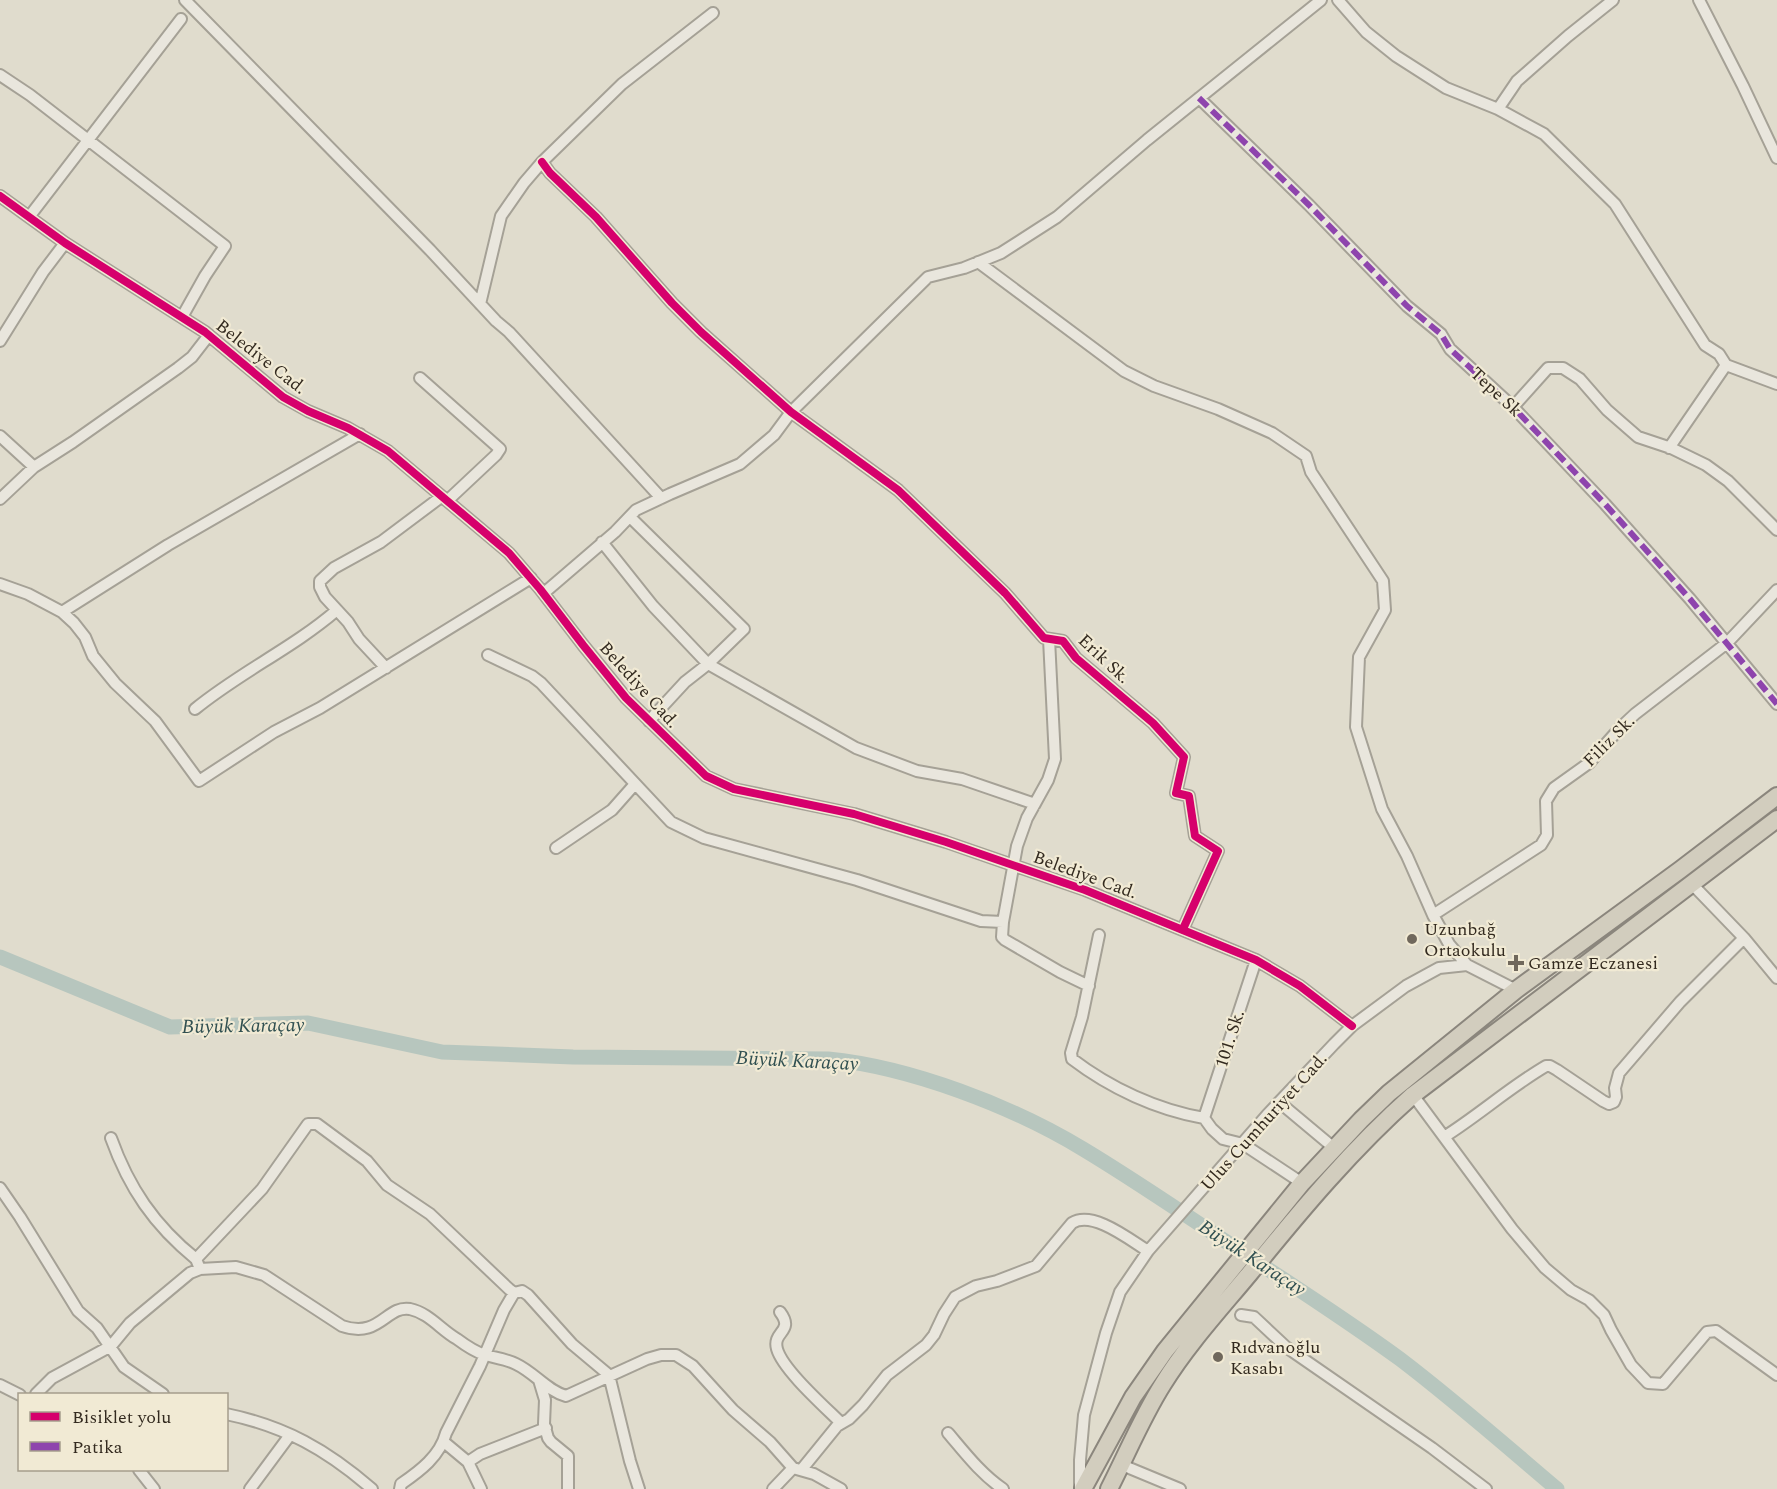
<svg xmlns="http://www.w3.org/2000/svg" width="1777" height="1489" font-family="Spectral,serif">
<rect width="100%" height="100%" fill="#e0dccd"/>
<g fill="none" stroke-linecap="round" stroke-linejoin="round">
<path stroke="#b7c6be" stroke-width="15" d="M0 957 170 1027 308 1023 442 1052 573 1057 828 1059C910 1067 1012 1106 1083 1149 1128 1176 1172 1206 1216 1235 1278 1276 1340 1315 1400 1359 1454 1400 1505 1445 1557 1489"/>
<g stroke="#a5a196" stroke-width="14">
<path id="minor" d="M185 0 430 250 496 321 509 332 661 498
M1338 0 1366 32 1396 56 1446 88 1498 109 1544 134 1615 204 1705 345 1719 354 1726 365 1777 384
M1699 0 1743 86 1777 158
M0 75 30 95 225 246 205 276 182 317
M1199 98 1309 205 1407 306 1441 334 1450 349 1513 407 1605 504 1690 599 1777 704
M1498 109 1517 81 1568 36 1613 0
M542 162 550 173 596 217 672 303 701 332 791 412 898 490 1005 593 1044 638 1063 641 1076 658 1153 723 1184 757 1176 793 1189 796 1195 836 1218 851 1183 929
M0 196 65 243 205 332 283 397 308 411 348 428 388 451 509 553 540 589 583 645 626 698 706 776 734 789 854 814 946 842 1085 890 1256 960 1300 986 1352 1026
M29 217 181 19
M978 262 1124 371 1154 386 1218 409 1272 433 1306 456 1311 472 1383 581 1385 610 1359 657 1356 727 1382 809 1407 856 1433 915 1449 944 1467 965
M480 304 501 216 524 183 542 162 622 84 713 13
M0 341 43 272 65 243
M420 378 500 449 496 455 447 501
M1513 407 1548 368H1563L1580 379 1607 410 1638 437 1671 448 1706 465 1728 481 1777 530
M0 436 34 467
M1669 448 1726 365
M0 499 34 467 73 442 178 368 192 357 209 335
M630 517 744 629 708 664 685 682 649 721
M602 542 653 606 708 664 856 748 917 771 962 779 1035 804
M0 584 28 594 62 612 74 623 85 637 93 656 115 683 155 721 199 781 274 732 320 708 531 578
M544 593 615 532 636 510 670 494 740 464 774 435 791 412 928 277 964 268 1001 253 1057 217 1147 140 1321 0
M62 612 168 545 360 434
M488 655 532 676 541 683 671 822 704 838 857 880 981 921 1003 922 1017 846 1027 818 1048 780 1055 759 1049 639
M386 668 359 639 348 622 325 597 320 587V581L334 568 381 542 441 497
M195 709C240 672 293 648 337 610
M556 848 612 810 635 784
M1691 883 1744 938 1777 978
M1433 915 1541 845 1547 835 1546 801 1554 788 1589 763 1620 728 1635 714 1727 643 1777 590
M1003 922 1002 937 1005 940 1060 972 1089 986
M1099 935 1082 1017 1071 1053 1072 1059C1110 1088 1157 1110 1204 1118L1212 1129 1223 1139 1243 1144 1302 1183
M1413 1095 1512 1229 1545 1268 1571 1290 1589 1300 1604 1315 1611 1330 1631 1365 1648 1383 1663 1384 1707 1332 1716 1331 1777 1375
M1279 1102 1334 1148
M1204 1118 1256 960
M1444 1137C1479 1115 1510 1087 1546 1066H1550L1557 1070 1603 1101 1609 1104 1614 1102 1616 1097 1615 1088 1619 1073 1680 1002 1744 938
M111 1138C129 1188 154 1225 196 1259
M0 1188 20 1217 78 1311 97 1328 124 1367 163 1394
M200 1269 196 1259 262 1189 308 1124H317L367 1161 387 1185 430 1214 509 1289 514 1293 522 1291 528 1295 572 1344 609 1375 630 1461 639 1489
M780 1312C795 1332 772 1331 777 1349 783 1370 825 1407 841 1423
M1241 1315 1254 1317 1286 1347 1432 1448 1486 1489
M539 1380 545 1400 544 1424 548 1438 551 1442 568 1456V1489
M0 1385 20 1395
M36 1394 52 1378 111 1346 130 1323 190 1273 200 1269 236 1267 264 1275 342 1326C380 1339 386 1305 410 1309 429 1313 441 1330 457 1339 465 1345 476 1352 485 1355 496 1358 506 1359 516 1364 535 1373 546 1390 566 1396L647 1359 661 1355H676L693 1366 733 1410 770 1442 793 1468 814 1474 841 1489
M226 1414C285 1426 327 1450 372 1489
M948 1433C965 1453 981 1474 1003 1489
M444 1442 468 1462 481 1489
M468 1462 480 1454 546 1428
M1122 1465 1180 1489
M802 1469 837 1426 849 1419 863 1405 887 1375 926 1345 934 1335 944 1314 955 1297 976 1286 997 1281 1036 1266 1072 1223C1093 1210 1130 1240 1148 1251
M139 1470 154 1489
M250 1489 290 1435
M400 1489 401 1484C420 1471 440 1456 446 1433L480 1366 504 1310 514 1293
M773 1489 793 1468
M1080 1489V1460L1084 1415 1106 1333 1120 1292 1148 1251 1267 1115 1334 1044 1352 1026 1406 986 1439 968 1467 965 1516 990"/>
</g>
<g stroke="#8b867d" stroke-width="20">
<path id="highway" d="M1083 1489 1133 1397 1165 1351 1302 1183 1361 1120 1389 1093 1516 990 1680 870 1777 796
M1109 1489C1127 1454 1142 1417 1163 1384 1187 1345 1221 1308 1250 1273 1301 1210 1353 1148 1413 1095L1777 819"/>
</g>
<use href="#minor" stroke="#e9e6dd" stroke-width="10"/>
<use href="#highway" stroke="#d2cdbe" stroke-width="16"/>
<path stroke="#8e44ad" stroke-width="6" stroke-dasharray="12 6" stroke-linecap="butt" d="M1199 98 1309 205 1407 306 1441 334 1450 349 1513 407 1605 504 1690 599 1777 704"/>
<g stroke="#f1ead4" stroke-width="11">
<path id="cycleway" d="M542 162 550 173 596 217 672 303 701 332 791 412 898 490 1005 593 1044 638 1063 641 1076 658 1153 723 1184 757 1176 793 1189 796 1195 836 1218 851 1183 929
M0 196 65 243 205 332 283 397 308 411 348 428 388 451 509 553 540 589 583 645 626 698 706 776 734 789 854 814 946 842 1085 890 1256 960 1300 986 1352 1026"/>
</g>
<use href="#cycleway" stroke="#d6006c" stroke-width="8"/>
</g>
<g fill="#70685c" stroke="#f1ead4" stroke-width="2">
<circle cx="1412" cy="939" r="6"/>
<path d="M1513 954h6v6h6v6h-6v6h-6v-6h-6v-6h6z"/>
<circle cx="1218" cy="1357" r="6"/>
</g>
<g text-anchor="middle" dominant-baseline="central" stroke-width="4.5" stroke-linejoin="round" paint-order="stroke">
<g font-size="18" fill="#332a1f" stroke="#f1ead4">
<text transform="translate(261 357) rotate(38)">Belediye Cad.</text>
<text transform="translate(1496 392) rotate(43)">Tepe Sk</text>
<text transform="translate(1104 659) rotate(43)">Erik Sk.</text>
<text transform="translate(639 685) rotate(48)">Belediye Cad.</text>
<text transform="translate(1609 741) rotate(-45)">Filiz Sk.</text>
<text transform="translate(1085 875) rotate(20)">Belediye Cad.</text>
<text transform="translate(1230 1039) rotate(-72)">101. Sk.</text>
<text transform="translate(1264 1122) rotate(-48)">Ulus Cumhuriyet Cad.</text>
</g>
<g font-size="18" fill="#332a1f" stroke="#f1ead4" text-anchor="start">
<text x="1424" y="929">Uzunbağ<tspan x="1424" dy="21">Ortaokulu</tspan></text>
<text x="1528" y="963">Gamze Eczanesi</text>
<text x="1230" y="1347">Rıdvanoğlu<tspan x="1230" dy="21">Kasabı</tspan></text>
</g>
<g font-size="20" font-style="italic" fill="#315051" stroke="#f1ead4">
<text transform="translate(243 1026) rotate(-1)">Büyük Karaçay</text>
<text transform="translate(797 1061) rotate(3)">Büyük Karaçay</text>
<text transform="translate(1252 1258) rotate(33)">Büyük Karaçay</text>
</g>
</g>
<rect x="18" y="1393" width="210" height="78" fill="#f1ead4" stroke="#a59d8c" stroke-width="1.5"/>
<rect x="30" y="1412" width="30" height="9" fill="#d6006c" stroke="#a59d8c" stroke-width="1.5"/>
<text x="72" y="1423" font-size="18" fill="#332a1f">Bisiklet yolu</text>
<rect x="30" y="1442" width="30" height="9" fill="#8e44ad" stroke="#a59d8c" stroke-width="1.5"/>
<text x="72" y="1453" font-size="18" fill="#332a1f">Patika</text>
</svg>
